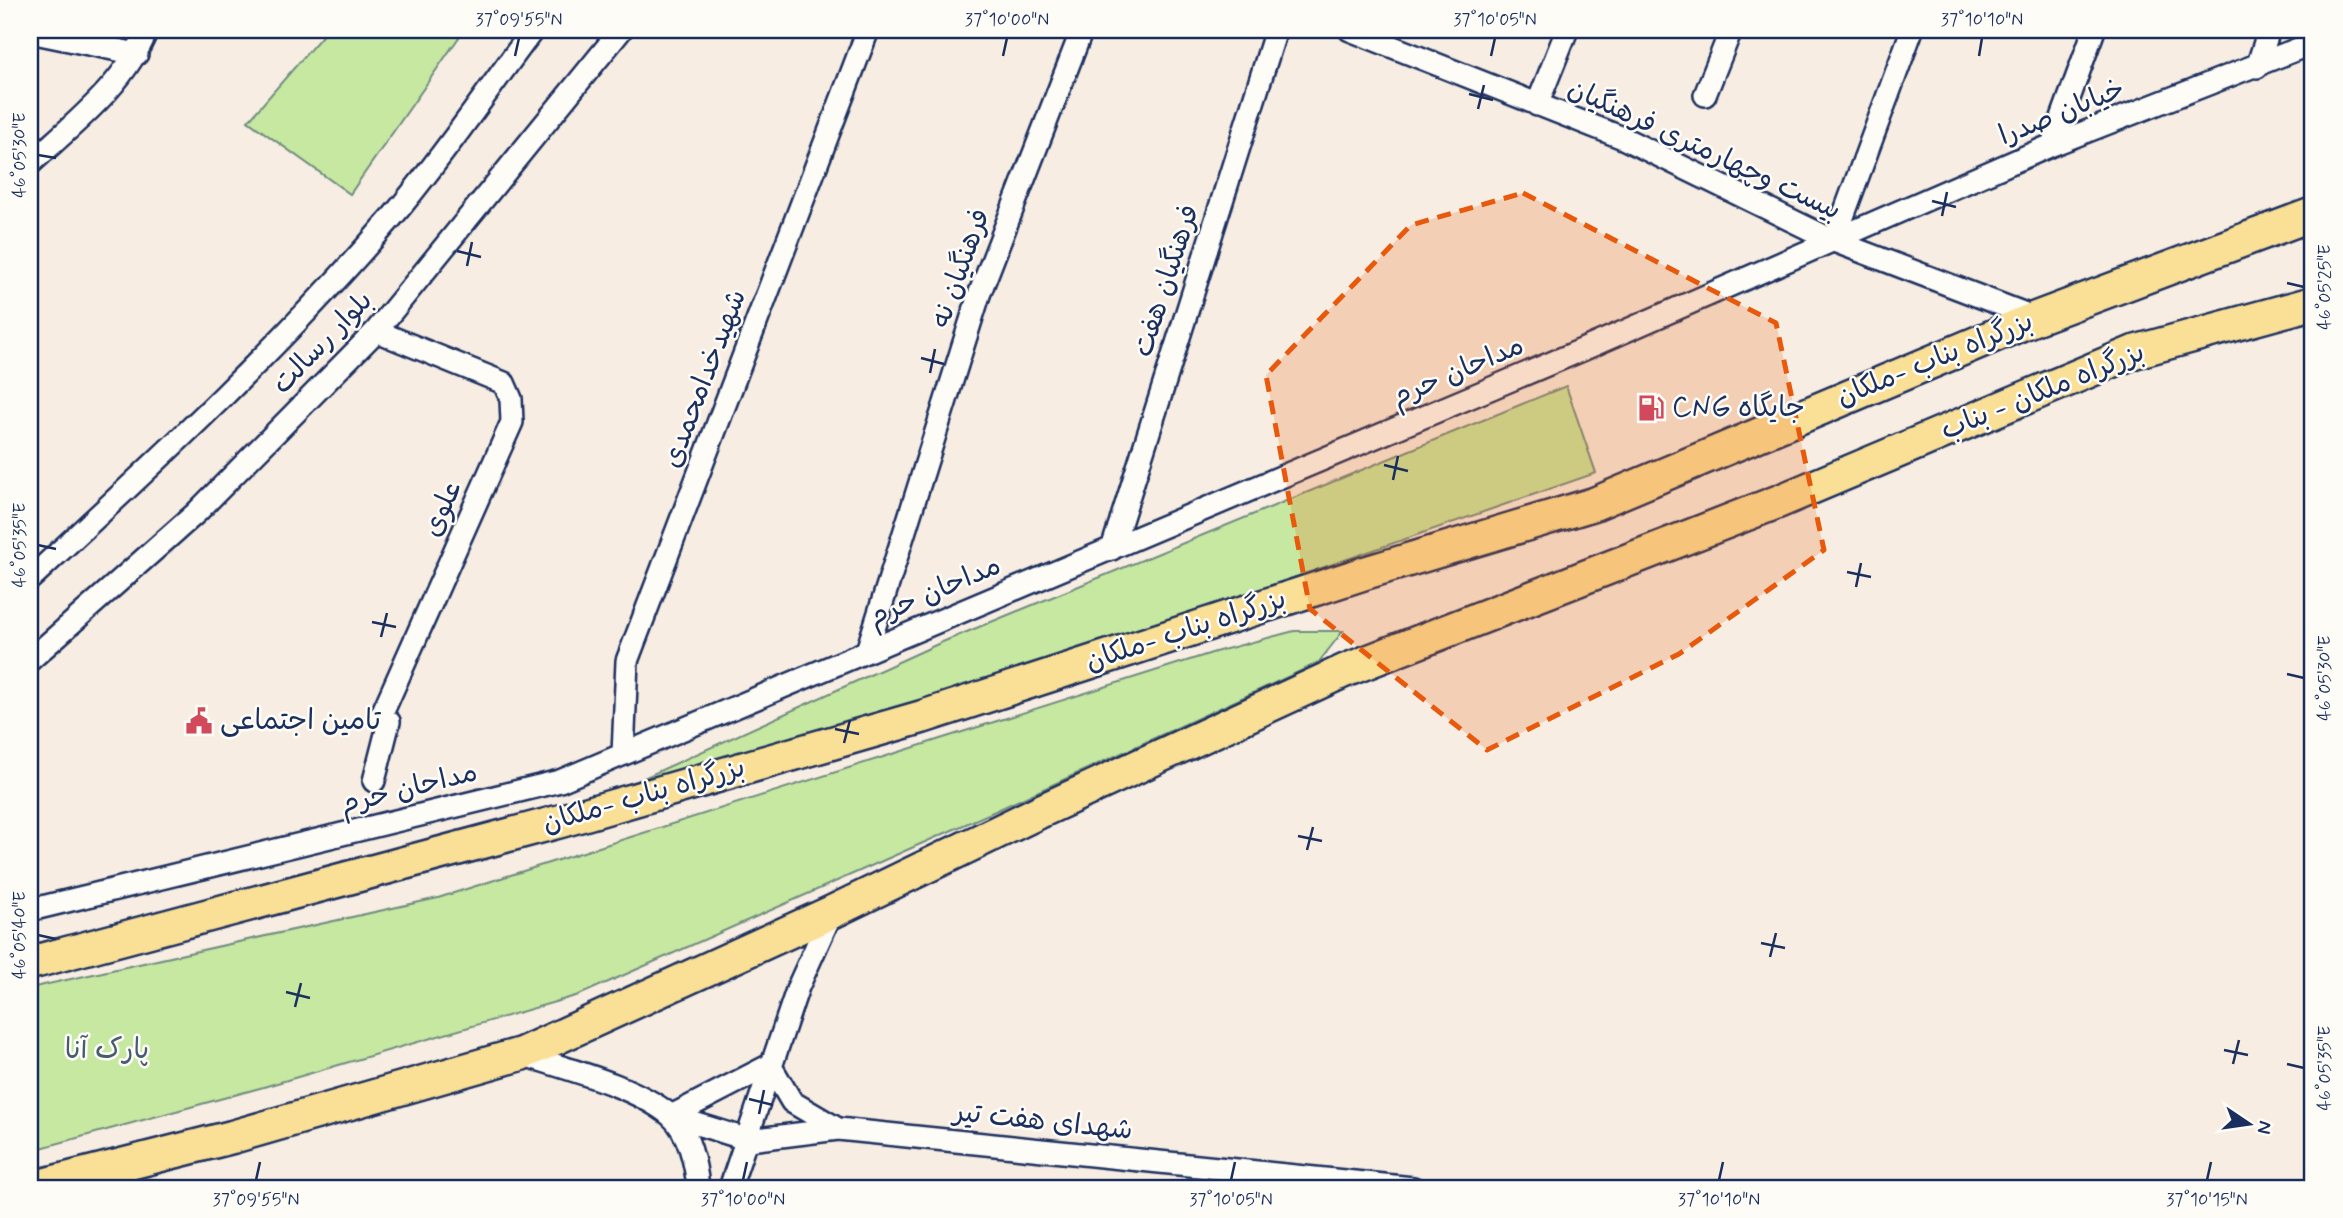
<svg xmlns="http://www.w3.org/2000/svg" width="2343" height="1218" font-family="Mynerve,'Playpen Sans Arabic',sans-serif">
<rect width="100%" height="100%" fill="#f7ede2"/>
<filter id="ink" filterUnits="userSpaceOnUse"><feTurbulence type="fractalNoise" baseFrequency=".0143" numOctaves="2"/><feDisplacementMap in="SourceGraphic" scale="14" xChannelSelector="R" yChannelSelector="G"/><feConvolveMatrix kernelMatrix="1 2 1 2 8 2 1 2 1" color-interpolation-filters="sRGB"/></filter>
<g filter="url(#ink)">
<path fill="#c7e8a1" stroke="#718c80" stroke-width="2" d="M327 30H464L350 194 248 121Z
M1566 386 1596 473 919 707 600 798 940 643Z
M1294 631H1343L1318 663 993 812 579 995 260 1088 30 1151V988L438 898 1215 652Z"/>
<g fill="none" stroke-linecap="round" stroke-linejoin="round">
<g stroke="#1b2f5e" stroke-width="26">
<path id="minor" d="M1350 30 1623 138 1834 241 2036 318
M30 32 137 54
M2257 67 2269 30
M1705 95 1731 30
M1537 105 1567 30
M2052 145 2094 30
M30 164C72 125 125 85 147 30
M1834 241 1912 30
M1112 549 1276 30
M30 579C156 462 281 347 393 216 443 157 487 91 533 30
M867 651 979 295 1082 30
M30 660 196 513 376 331 621 30
M623 754 627 661 868 30
M374 781 389 722 381 716 512 422 511 399 504 383 376 331
M30 910 560 781 1582 350 2052 145 2313 43
M521 1054C566 1069 633 1085 670 1115 689 1131 696 1165 698 1188
M770 1065 792 1102 838 1129
M671 1116 749 1140 838 1129 1413 1188
M671 1116 770 1065
M730 1188 798 987 832 912"/>
</g>
<g stroke="#1b2f5e" stroke-width="37">
<path id="highway" d="M30 963 561 821 922 717 1365 573 1594 504 2036 318 2313 214
M31 1188 232 1137 521 1054 832 912 1041 811 1344 671 1780 501 2134 352 2313 303"/>
</g>
<use href="#minor" stroke="#fdfcf7" stroke-width="21"/>
<use href="#highway" stroke="#fadf96" stroke-width="32"/>
</g>
</g>
<path fill="#e8590c" fill-opacity="0.2" stroke="#e8590c" stroke-width="5" stroke-dasharray="14 9" stroke-linejoin="round" d="M1523 193 1776 323 1824 550 1679 654 1487 750 1310 609 1266 375 1411 225Z"/>
<path fill="none" stroke="#1b2f5e" stroke-width="2.5" d="M515 56 519 38M1003 56 1007 38M1491 56 1495 38M1979 56 1982 38M1469 94 1493 100M1478 109 1484 85M38 155 56 158M1932 201 1956 207M1942 216 1947 192M457 251 481 257M467 266 472 242M2287 283 2304 287M921 358 944 364M930 373 935 349M1384 465 1408 471M1393 480 1398 456M38 545 56 549M1847 572 1871 577M1856 587 1861 563M372 622 396 627M381 637 387 613M2287 674 2304 678M835 729 859 734M844 743 850 720M1298 836 1322 841M1307 850 1313 827M38 935 56 939M1761 943 1785 948M1770 957 1776 933M286 992 310 998M295 1007 301 983M2224 1050 2248 1055M2233 1064 2239 1040M2287 1064 2304 1068M749 1099 773 1105M759 1114 764 1090M256 1180 260 1162M743 1180 747 1162M1231 1180 1235 1162M1719 1180 1723 1162M2207 1180 2211 1162"/>
<defs>
<g id="fuel-bare" transform="scale(2.1)"><path d="M-5.5-6h7V0h2V4h1.3V-2.5L3-4.5l.8-.8L6-3V5H2.5V1h-1V6h-7ZM-4.2-4.7v3.2H.2V-4.7Z" fill="#d1495b" stroke="#fdfcf7" stroke-width="2.5" paint-order="stroke"/></g>
<g id="civic-bare" transform="scale(2.1)"><path d="M-.6-6.5H3V-4.5H.6V-3L4-1V1h2V6H-6V1h2V-1L-.6-3ZM-1.2 2.5V6h2.4V2.5Z" fill="#d1495b" stroke="#fdfcf7" stroke-width="2.5" paint-order="stroke"/></g>
</defs>
<g fill-rule="evenodd">
<use href="#fuel-bare" x="1651" y="408"/>
<use href="#civic-bare" x="199" y="721"/>
</g>
<g text-anchor="middle" dominant-baseline="central" stroke-width="5" stroke-linejoin="round" paint-order="stroke">
<g font-size="28" fill="#1b2f5e" stroke="#fdfcf7">
<text transform="translate(2062 113) rotate(-22)">خیابان صدرا</text>
<text transform="translate(1704 150) rotate(25)">بیست وچهارمتری فرهنگیان</text>
<text transform="translate(961 269) rotate(-70)">فرهنگیان نه</text>
<text transform="translate(1167 281) rotate(-72)">فرهنگیان هفت</text>
<text transform="translate(323 343) rotate(-46)">بلوار رسالت</text>
<text transform="translate(1935 360) rotate(-22)">بزرگراه بناب -ملکان</text>
<text transform="translate(1458 372) rotate(-23)">مداحان حرم</text>
<text transform="translate(705 379) rotate(-69)">شهیدخدامحمدی</text>
<text transform="translate(2043 392) rotate(-22)">بزرگراه ملکان - بناب</text>
<text transform="translate(443 509) rotate(-66)">علوی</text>
<text transform="translate(935 592) rotate(-23)">مداحان حرم</text>
<text transform="translate(1186 631) rotate(-18)">بزرگراه بناب -ملکان</text>
<text transform="translate(409 789) rotate(-14)">مداحان حرم</text>
<text transform="translate(644 796) rotate(-16)">بزرگراه بناب -ملکان</text>
<text transform="translate(1043 1122) rotate(6)">شهدای هفت تیر</text>
</g>
<g font-size="28" fill="#1b2f5e" stroke="#fdfcf7" text-anchor="start">
<text x="1672" y="408">CNG جایگاه</text>
<text x="220" y="721">تامین اجتماعی</text>
</g>
<g font-size="28" fill="#465d6f" stroke="#fdfcf7">
<text x="107" y="1050">پارک آنا</text>
</g>
</g>
<rect width="2343" height="1218" fill="none" stroke="#fdfcf7" stroke-width="77"/>
<g transform="translate(2249 1124) rotate(103)" stroke="#fdfcf7" stroke-width="5" paint-order="stroke">
<path d="M0-5L12 26L0 18L-12 26Z" fill="#1b2f5e"/>
<text y="-10" font-size="19" font-weight="bold" text-anchor="middle" fill="#1b2f5e">N</text>
</g>
<rect x="38" y="38" width="2266" height="1142" fill="none" stroke="#1b2f5e" stroke-width="2.5"/>
<g font-size="18" text-anchor="middle" fill="#1b2f5e">
<text x="519" y="25">37°09'55"N</text>
<text x="1007" y="25">37°10'00"N</text>
<text x="1495" y="25">37°10'05"N</text>
<text x="1982" y="25">37°10'10"N</text>
<text transform="translate(19 155) rotate(-90)" y="6">46°05'30"E</text>
<text transform="translate(2324 287) rotate(-90)" y="6">46°05'25"E</text>
<text transform="translate(19 545) rotate(-90)" y="6">46°05'35"E</text>
<text transform="translate(2324 678) rotate(-90)" y="6">46°05'30"E</text>
<text transform="translate(19 935) rotate(-90)" y="6">46°05'40"E</text>
<text transform="translate(2324 1068) rotate(-90)" y="6">46°05'35"E</text>
<text x="256" y="1205">37°09'55"N</text>
<text x="743" y="1205">37°10'00"N</text>
<text x="1231" y="1205">37°10'05"N</text>
<text x="1719" y="1205">37°10'10"N</text>
<text x="2207" y="1205">37°10'15"N</text>
</g>
</svg>
